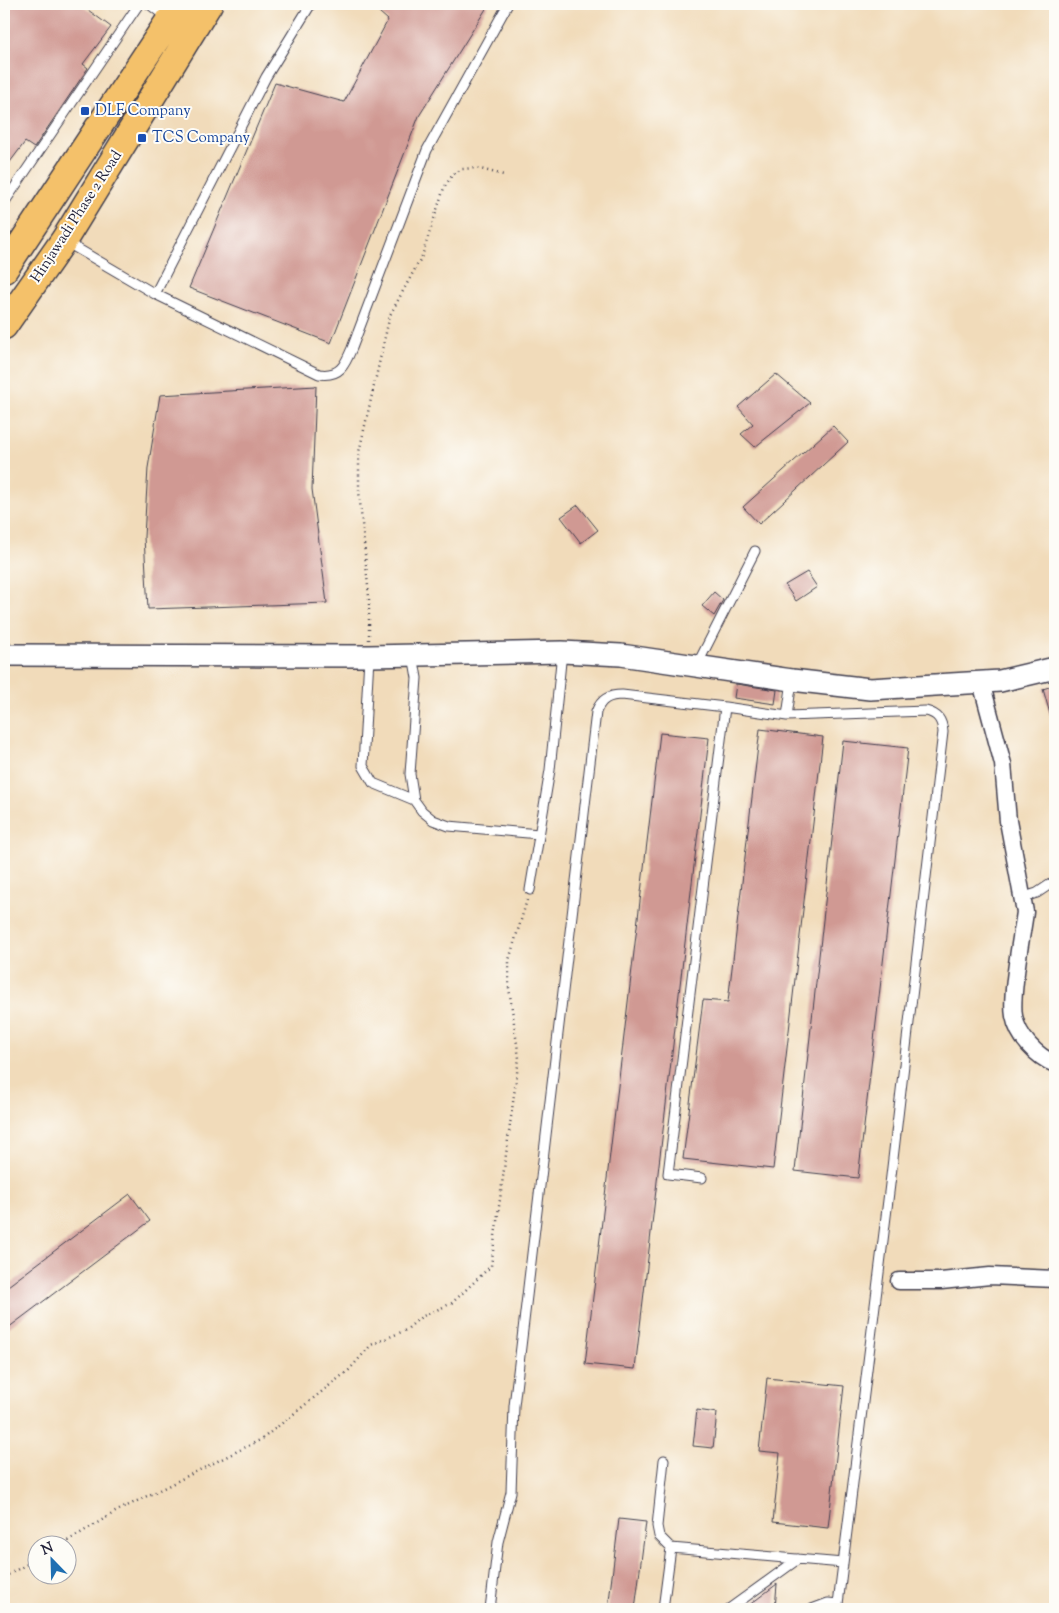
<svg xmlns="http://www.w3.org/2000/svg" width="1059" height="1613" font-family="'Sorts Mill Goudy',serif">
<rect width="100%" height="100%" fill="#fdfcf7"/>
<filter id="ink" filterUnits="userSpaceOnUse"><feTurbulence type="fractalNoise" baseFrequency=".02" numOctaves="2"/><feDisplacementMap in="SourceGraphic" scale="10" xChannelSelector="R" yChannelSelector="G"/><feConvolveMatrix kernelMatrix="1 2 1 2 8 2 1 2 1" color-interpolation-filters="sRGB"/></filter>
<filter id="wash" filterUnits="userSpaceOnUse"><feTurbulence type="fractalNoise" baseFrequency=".0096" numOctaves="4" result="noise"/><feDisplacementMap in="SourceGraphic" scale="20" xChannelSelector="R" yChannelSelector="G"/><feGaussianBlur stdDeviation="1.12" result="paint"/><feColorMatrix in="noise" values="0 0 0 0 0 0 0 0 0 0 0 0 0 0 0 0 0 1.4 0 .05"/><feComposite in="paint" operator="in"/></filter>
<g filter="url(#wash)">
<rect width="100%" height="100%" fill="#f1dbba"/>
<g id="blocks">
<path fill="#d09993" d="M4 4H80L111 27 83 64 88 68 34 148 25 142 4 170Z
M370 4H489L419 116 331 343 189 288 275 83 344 102 388 20Z
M776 374 810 403 755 447 741 434 753 424 738 407Z
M316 386 312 489 327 603 148 609 144 537 148 468 160 395Z
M833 426 848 442 759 524 743 507Z
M578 505 598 530 581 543 561 517Z
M807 572 817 587 796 601 785 585Z
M714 592 723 600 714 616 702 606Z
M736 684 777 690 775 704 734 698Z
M1055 685V720L1052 721 1043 689Z
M760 729 823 737 773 1169 683 1159 703 1000 728 1002Z
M660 733 709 738 635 1369 585 1364Z
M843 741 908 748 858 1178 795 1171Z
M130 1194 150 1221 4 1331V1289Z
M767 1378 844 1386 828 1528 773 1522 780 1453 759 1451Z
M697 1410 717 1413 713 1448 693 1446Z
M619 1519 646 1522 635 1609H608Z
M777 1584 775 1609H744Z"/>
</g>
</g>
<g filter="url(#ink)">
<use href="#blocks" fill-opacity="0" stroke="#413e4e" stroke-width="1"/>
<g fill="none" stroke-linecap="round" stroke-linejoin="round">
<g stroke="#413e4e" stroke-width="11">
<path id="service" d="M149 4 167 18
M4 203 139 4
M66 242 155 294 319 374C340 377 345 365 352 348L427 150 508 4
M155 294 266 77 311 4
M413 655 417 678 410 774 414 800 422 811 433 820 449 826 539 834
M369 657 363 766 373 783 414 800
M697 665 755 551
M787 716 926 711C938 714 942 720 943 732L891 1176 838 1604 828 1603 812 1609
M530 890 550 770 562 652
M1024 897 1037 893 1055 881
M702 1178 668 1174 725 707 787 716 792 681
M664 1460 657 1526 659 1536 671 1548 843 1563
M490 1609 498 1542 511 1492 514 1406 596 712C601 699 609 695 622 695L725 707
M663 1609 671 1548
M729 1609 798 1559"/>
</g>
<g stroke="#413e4e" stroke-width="19">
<path id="minor" d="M981 682 1003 764 1008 821 1025 912C1022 936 1010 994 1014 1016 1018 1037 1036 1056 1055 1064
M899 1281H941L990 1276 1055 1279"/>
</g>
<g stroke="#413e4e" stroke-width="24">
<path id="tertiary" d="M4 655 369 656 562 652 621 655 792 680 870 689 1000 681 1055 668"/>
</g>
<g stroke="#413e4e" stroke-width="29">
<path id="primary" d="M4 270 180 4
M4 326 64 240 209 4"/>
</g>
<path stroke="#413e4e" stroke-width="2.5" stroke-dasharray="1 4" stroke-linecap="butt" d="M369 640V597L359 491V452L390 315 422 256 444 188 452 175 462 169 476 168 504 175
M59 1546 117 1511 262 1439 349 1370 371 1345 406 1330 421 1317 452 1303 491 1266 519 1058 509 988V960L527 900
M4 1577 38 1558"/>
<use href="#service" stroke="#fff" stroke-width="9"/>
<use href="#minor" stroke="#fff" stroke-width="16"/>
<use href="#tertiary" stroke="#fff" stroke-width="21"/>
<use href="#primary" stroke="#f4c16a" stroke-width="26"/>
</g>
</g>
<g fill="#1a4fb4" stroke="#fdfcf7" stroke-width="2">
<rect x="80" y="106" width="10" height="10" rx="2.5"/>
<rect x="137" y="133" width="10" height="10" rx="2.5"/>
</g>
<g text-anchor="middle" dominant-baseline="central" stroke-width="4" stroke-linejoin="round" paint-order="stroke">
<g font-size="15" fill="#164399" stroke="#fdfcf7" text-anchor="start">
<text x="95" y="111">DLF Company</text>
<text x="152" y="138">TCS Company</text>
</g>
<g font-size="15" fill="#22223b" stroke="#fdfcf7">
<text transform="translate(77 217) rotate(-57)">Hinjawadi Phase 2 Road</text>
</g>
</g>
<rect width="1059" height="1613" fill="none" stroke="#fdfcf7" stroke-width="20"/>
<g transform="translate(52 1560) rotate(337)"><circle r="24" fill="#fdfcf7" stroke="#a5a5ac"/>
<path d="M0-4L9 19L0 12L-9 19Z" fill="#1f6fb2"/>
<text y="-8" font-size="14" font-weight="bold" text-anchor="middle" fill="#22223b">N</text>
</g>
</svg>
